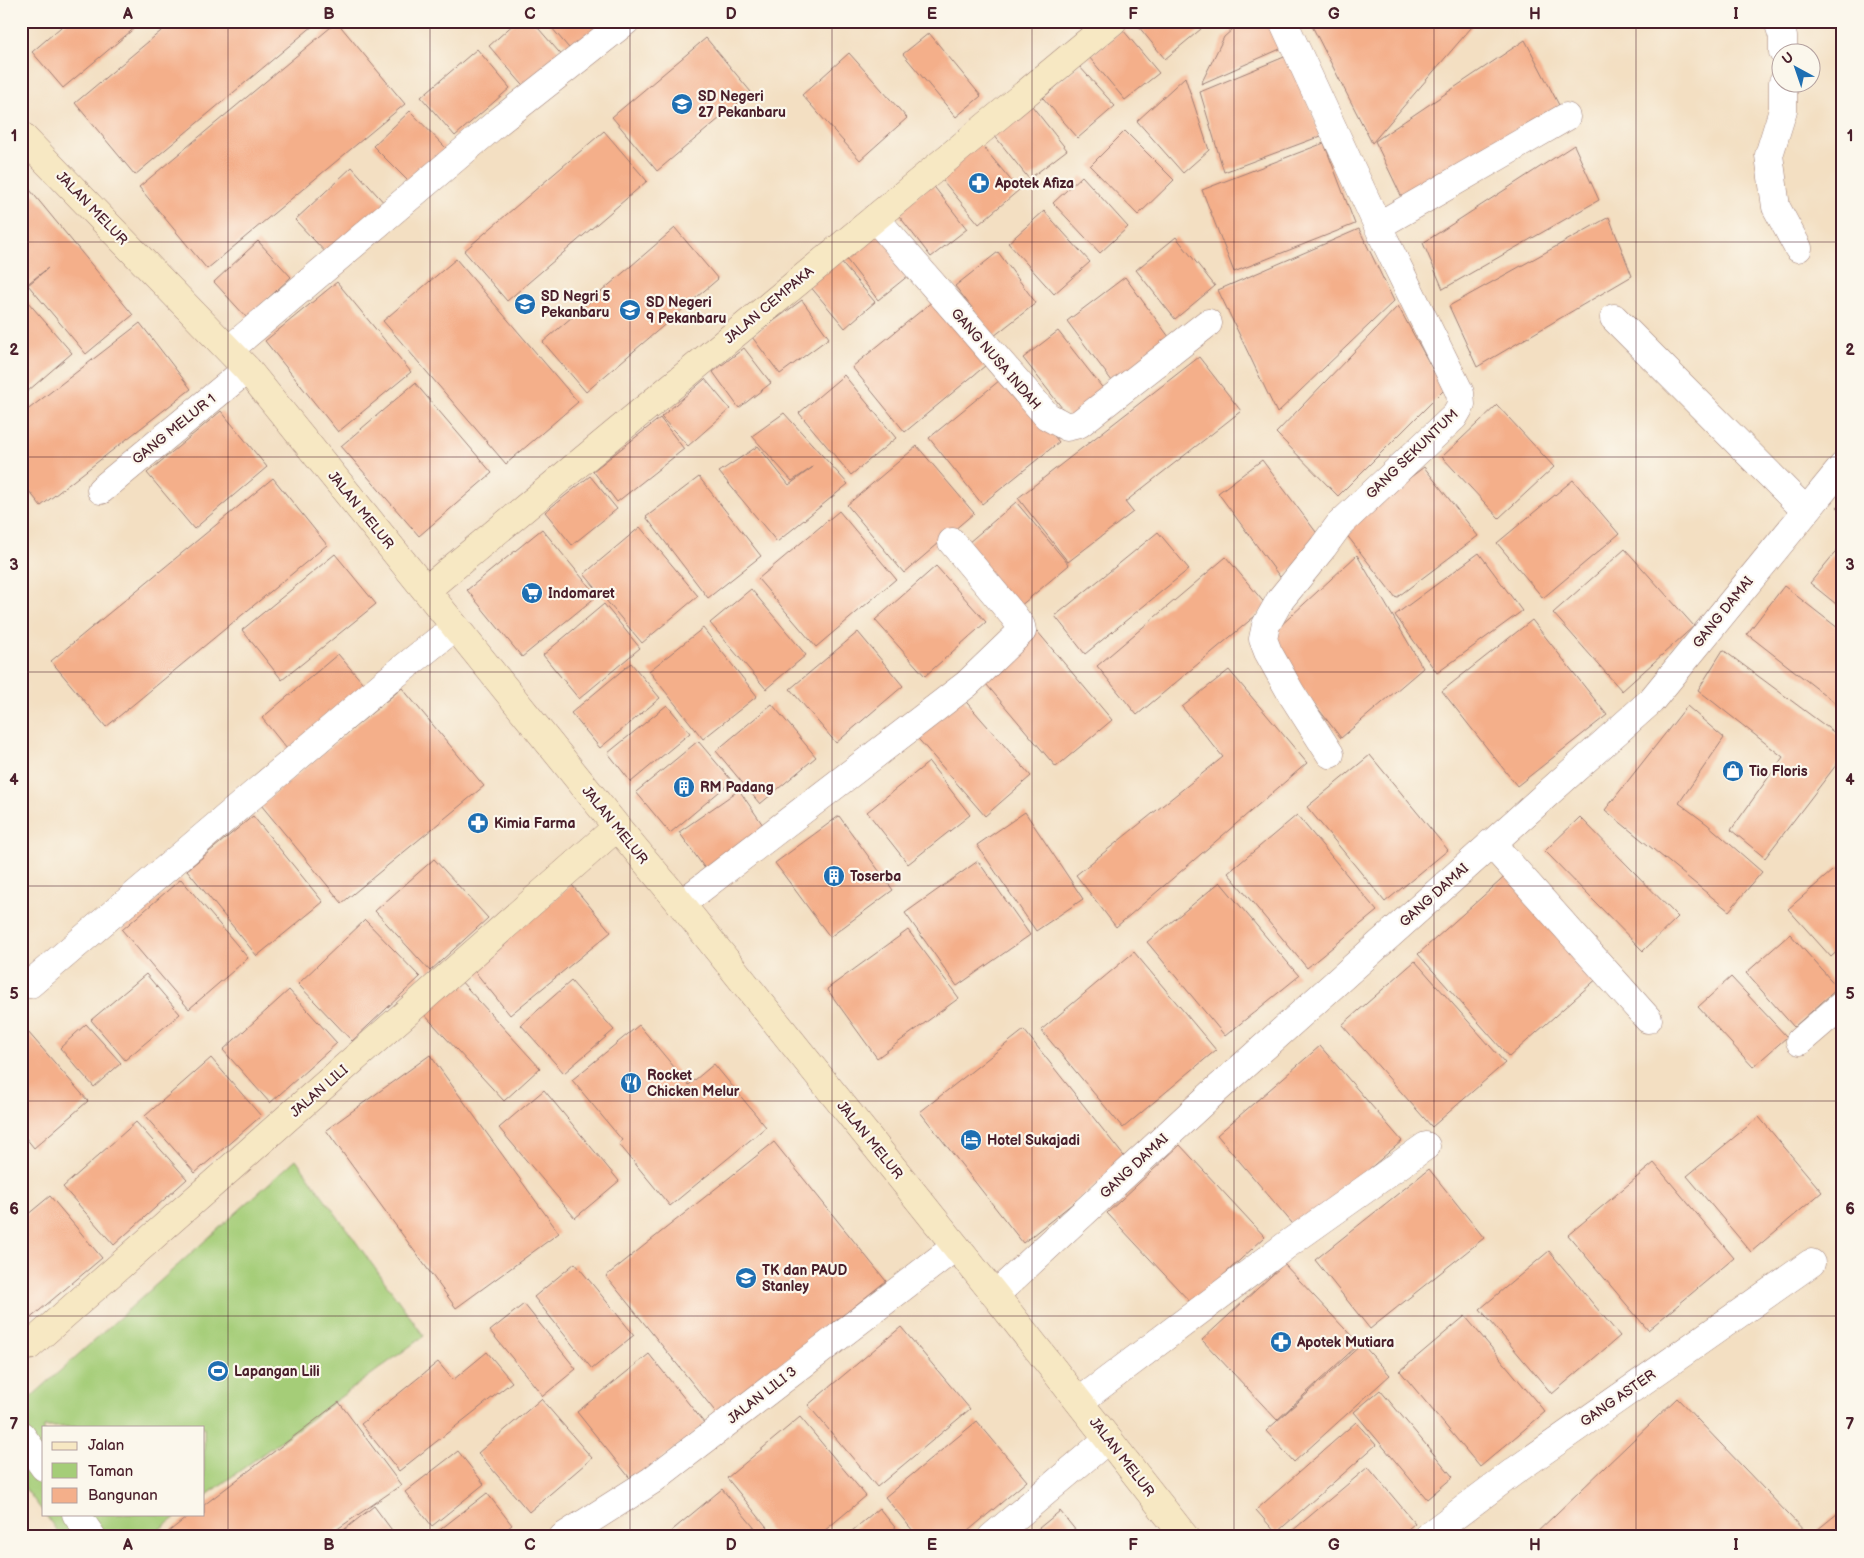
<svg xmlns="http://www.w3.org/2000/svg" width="1864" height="1558" font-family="'Balsamiq Sans',sans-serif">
<rect width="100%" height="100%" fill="#fbf7ec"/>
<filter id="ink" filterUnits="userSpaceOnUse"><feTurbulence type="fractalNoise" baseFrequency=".02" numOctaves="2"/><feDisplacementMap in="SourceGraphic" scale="10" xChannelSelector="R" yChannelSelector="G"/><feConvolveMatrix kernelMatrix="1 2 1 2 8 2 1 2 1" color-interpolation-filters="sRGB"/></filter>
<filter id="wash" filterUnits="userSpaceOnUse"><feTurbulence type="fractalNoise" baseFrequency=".0096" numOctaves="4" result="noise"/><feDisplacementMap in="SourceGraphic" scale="20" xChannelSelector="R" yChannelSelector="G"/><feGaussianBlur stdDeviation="1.12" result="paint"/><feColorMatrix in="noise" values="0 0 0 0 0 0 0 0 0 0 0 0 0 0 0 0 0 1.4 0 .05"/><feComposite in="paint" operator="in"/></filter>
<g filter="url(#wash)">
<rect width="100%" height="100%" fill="#f3dfc2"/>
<path fill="#a5cd78" stroke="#787652" d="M296 1159 424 1336 204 1497V1427H44V1513L21 1483V1406Z
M45 1514H180L149 1537H61Z"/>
<g id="blocks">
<path fill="#f4af8a" d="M68 21H143L63 88 32 52Z
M173 21H311L314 25 135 175 75 103Z
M517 21H532L565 59 528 91 489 46Z
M546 21H612L574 54Z
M1134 21H1195L1201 29 1165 59Z
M1242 21H1278L1287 46 1201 84 1224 37Z
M1318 21H1477L1372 143 1312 26Z
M337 22 405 104 207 269 139 187Z
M1123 30 1159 73 1125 100 1089 57Z
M929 33 981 96 956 117 903 54Z
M706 38 751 92 657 171 612 117Z
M1525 40 1559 105 1407 208 1375 141Z
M477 49 510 88 455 136 421 97Z
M849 53 907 118 860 160 802 95Z
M1289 55 1321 136 1224 172 1200 92Z
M1079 66 1115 106 1078 138 1043 98Z
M1185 77 1209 150 1183 173 1137 121Z
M1032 106 1067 150 1029 179 994 135Z
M410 111 446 148 410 183 373 146Z
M604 131 647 181 507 301 464 251Z
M1125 131 1174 180 1138 215 1090 166Z
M979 142 1019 190 979 224 939 176Z
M1324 143 1355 224 1234 272 1202 190Z
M1574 145 1599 200 1443 289 1423 243Z
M352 167 386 205 330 257 295 220Z
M1082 176 1128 227 1100 253 1053 203Z
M21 179 133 315 86 354 28 285 48 268 21 289Z
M932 184 967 229 931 257 896 212Z
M1044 211 1090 262 1054 294 1008 243Z
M1609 217 1632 276 1477 367 1449 306Z
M879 226 914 271 878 300 843 255Z
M675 228 718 279 586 392 543 342Z
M1359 229 1394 301 1277 413 1218 290Z
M1176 237 1215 286 1175 319 1136 270Z
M258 241 291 277 247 318 214 282Z
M998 252 1036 303 994 336 955 286Z
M456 259 578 402 506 464 383 321Z
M839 260 875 302 845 328 809 285Z
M1125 277 1172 341 1115 385 1067 321Z
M337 282 411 372 338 432 265 341Z
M21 294 72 353 21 397Z
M938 297 991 361 905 432 852 367Z
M802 300 829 338 780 374 752 337Z
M1398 306 1444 390 1338 496 1276 433Z
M140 323 191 389 41 506 21 481V415Z
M1058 331 1108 395 1073 422 1023 358Z
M744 348 771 383 739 408 713 372Z
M1199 357 1241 411 1125 502 1133 512 1068 562 1018 498Z
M844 375 896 438 851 475 799 413Z
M1005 376 1059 442 982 504 929 438Z
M705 379 730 409 688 446 661 417Z
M415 383 492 473 419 536 341 446Z
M1497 405 1554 467 1499 518 1442 457Z
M221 411 267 467 194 529 147 473Z
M784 413 848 484 777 542 719 472 758 446 789 485 813 467 792 481 752 436Z
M660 418 684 449 617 502 593 471Z
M917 446 974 513 904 573 847 505Z
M1262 460 1325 544 1280 577 1218 493Z
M1424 467 1478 536 1396 598 1342 529Z
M590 476 617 509 572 545 545 512Z
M699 477 761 556 708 598 646 517Z
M273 478 327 545 106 727 51 661Z
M1573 480 1619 534 1543 598 1497 543Z
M1843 500V512L1837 507Z
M1016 502 1069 565 1013 612 961 549Z
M21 506 30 517 21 525Z
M839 511 896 579 816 647 758 579Z
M640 527 698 596 642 643 584 574Z
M542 529 597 596 522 657 467 590Z
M1158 532 1189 569 1085 654 1055 616Z
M1843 543V605L1841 608 1810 583Z
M1625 549 1694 626 1622 691 1553 613Z
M1479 553 1522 611 1437 673 1395 615Z
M335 554 376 604 282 680 242 630Z
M1357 555 1423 668 1341 738 1265 640Z
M1226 557 1267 606 1137 715 1097 666Z
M936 566 986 622 925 676 875 620Z
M1784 586 1843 632V709L1747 634Z
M751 589 806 655 766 689 710 623Z
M604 604 640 648 579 699 543 655Z
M1532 620 1607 715 1517 786 1442 691Z
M703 628 757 696 703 739 649 671Z
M1037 631 1112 720 1056 767 981 678Z
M858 632 903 686 836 743 790 689Z
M1723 650 1843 739V756L1765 858 1731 830 1783 757 1698 690Z
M338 654 368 689 291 754 262 718Z
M631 663 660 698 600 748 571 713Z
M1229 670 1307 763 1116 927 1076 875 1223 757 1182 707Z
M402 688 484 786 342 903 261 805Z
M960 695 1031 776 985 816 914 734Z
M772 704 816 757 760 804 716 751Z
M667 705 690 733 631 782 608 753Z
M1687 706 1724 738 1679 803 1707 824 1762 872 1729 911 1605 810Z
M698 741 732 781 670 833 636 792Z
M1370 755 1448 850 1385 902 1307 807Z
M929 762 970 815 908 864 867 812Z
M739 790 765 828 706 870 679 832Z
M1025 812 1083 899 1036 931 977 845Z
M1297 815 1377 911 1307 968 1228 873Z
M253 816 323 902 257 956 187 870Z
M839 816 893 890 830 937 775 863Z
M1580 817 1678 917 1643 951 1545 851Z
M434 859 488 918 430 971 375 911Z
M978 861 1030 935 957 986 905 913Z
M1839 865 1843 869V946L1831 957 1788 909Z
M1509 873 1600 976 1509 1057 1418 954Z
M181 879 248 958 189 1009 122 930Z
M1220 882 1299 976 1225 1036 1147 942Z
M572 885 611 932 510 1015 472 968Z
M365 920 420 977 352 1041 298 984Z
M908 930 959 998 877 1058 827 989Z
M1790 934 1838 988 1794 1027 1746 973Z
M1134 952 1216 1050 1123 1128 1041 1030Z
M1415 961 1505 1063 1432 1127 1342 1025Z
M146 974 180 1014 125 1060 91 1020Z
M1731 977 1787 1037 1753 1067 1698 1007Z
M458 978 540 1068 504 1101 421 1011Z
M571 981 614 1030 564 1073 521 1025Z
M289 990 337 1043 270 1103 223 1050Z
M21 1024 88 1101 34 1148 21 1132Z
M86 1024 121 1063 94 1087 60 1048Z
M639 1025 689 1085 714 1064 766 1127 670 1206 619 1144 622 1140 572 1080Z
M1024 1030 1127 1160 1023 1243 920 1112Z
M1320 1046 1402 1141 1298 1230 1217 1135Z
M430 1055 559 1233 456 1308 326 1130Z
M211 1058 261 1116 195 1173 145 1116Z
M544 1090 619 1181 575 1218 499 1128Z
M1759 1117 1822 1192 1751 1252 1687 1176Z
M136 1122 187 1179 114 1245 63 1187Z
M774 1142 886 1281 718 1415 606 1276Z
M1180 1145 1265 1237 1192 1304 1107 1213Z
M1654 1163 1734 1258 1648 1330 1568 1235Z
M1429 1169 1484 1238 1370 1329 1315 1260Z
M50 1196 102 1258 21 1326V1220Z
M1549 1251 1620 1336 1552 1394 1480 1309Z
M575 1263 634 1335 592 1369 534 1297Z
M1284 1264 1359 1344 1277 1420 1202 1340Z
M524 1304 576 1369 543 1396 490 1331Z
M1465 1316 1545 1412 1480 1467 1400 1371Z
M901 1327 970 1409 877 1487 808 1405Z
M1362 1344 1390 1375 1294 1462 1266 1431Z
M487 1352 512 1382 399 1471 361 1424 438 1362 453 1380Z
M649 1354 705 1424 633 1482 577 1412Z
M1380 1390 1453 1477 1427 1499 1354 1412Z
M1677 1398 1810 1537H1532Z
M541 1399 592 1458 529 1512 478 1453Z
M339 1402 401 1485 326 1537H162L191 1514H204V1505Z
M800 1417 866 1496 817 1537H775L727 1478Z
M977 1421 1027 1481 961 1537H918L885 1497Z
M1356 1422 1376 1445 1276 1533 1256 1510Z
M458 1451 484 1484 432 1526 405 1492Z
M1368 1467 1415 1523 1399 1537H1285Z
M722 1489 762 1537H664Z
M487 1493 512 1525 497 1537H441L437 1532Z
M374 1506 397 1537H335Z
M879 1508 903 1537H845Z
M1843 1509V1537H1823L1817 1530Z
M1060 1511 1081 1537H1028Z"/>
</g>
</g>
<g filter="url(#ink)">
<use href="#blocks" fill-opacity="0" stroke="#9e7f76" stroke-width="1"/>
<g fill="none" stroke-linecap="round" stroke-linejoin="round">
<g stroke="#9e7f76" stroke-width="29">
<path id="street" d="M1283 21 1385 241 1460 393 1461 405 1454 417 1339 525 1323 547 1280 600 1266 625 1263 639 1268 652 1291 693 1330 754
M1778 21 1783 37V52
M1783 82V110L1769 155 1776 207 1798 248
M875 218 1047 416 1067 427 1079 424 1208 323
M1378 226 1566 117
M1614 318 1806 511
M230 349 498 122 626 21
M101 490 247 369
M1491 843 1648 1019
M681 904 967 684 1022 631 1021 626 1013 615 952 542
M30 984 386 682 455 627
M1800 1041 1843 1004
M995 1295 1214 1092 1651 701 1843 466
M1080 1401 1288 1244 1426 1146
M21 1435 44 1467
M76 1514 92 1537
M563 1537 651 1481 955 1247
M992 1537 1108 1439
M1427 1537 1512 1473 1811 1263"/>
</g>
<g stroke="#9e7f76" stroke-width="29">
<path id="secondary" d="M21 135 247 369 617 827 681 904 995 1295 1185 1537
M426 590 1113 21
M21 1336 29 1346 617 827"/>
</g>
<use href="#street" stroke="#fff" stroke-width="28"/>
<use href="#secondary" stroke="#f7e8c3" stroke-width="28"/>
</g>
</g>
<path fill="none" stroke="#4a1f2b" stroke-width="1" stroke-opacity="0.55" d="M228 21V1537M430 21V1537M630 21V1537M832 21V1537M1032 21V1537M1234 21V1537M1434 21V1537M1636 21V1537M21 242H1843M21 457H1843M21 672H1843M21 886H1843M21 1101H1843M21 1316H1843"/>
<defs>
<g id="school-disc" transform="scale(1.125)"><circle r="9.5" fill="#1f6fb2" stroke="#fbf7ec"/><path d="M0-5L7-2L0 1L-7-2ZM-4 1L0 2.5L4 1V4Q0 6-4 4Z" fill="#fff"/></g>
<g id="pharmacy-disc" transform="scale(1.125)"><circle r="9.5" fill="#1f6fb2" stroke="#fbf7ec"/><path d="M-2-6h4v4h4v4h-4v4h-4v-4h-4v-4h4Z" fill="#fff"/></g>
<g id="supermarket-disc" transform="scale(1.125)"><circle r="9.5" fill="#1f6fb2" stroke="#fbf7ec"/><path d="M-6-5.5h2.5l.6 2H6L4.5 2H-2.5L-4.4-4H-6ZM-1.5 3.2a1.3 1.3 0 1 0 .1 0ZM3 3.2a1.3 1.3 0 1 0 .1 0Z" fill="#fff"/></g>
<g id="shop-disc" transform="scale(1.125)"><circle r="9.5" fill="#1f6fb2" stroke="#fbf7ec"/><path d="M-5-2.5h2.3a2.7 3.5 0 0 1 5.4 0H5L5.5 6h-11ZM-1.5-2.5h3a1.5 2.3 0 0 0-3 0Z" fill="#fff"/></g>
<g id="building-disc" transform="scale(1.125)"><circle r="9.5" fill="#1f6fb2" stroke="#fbf7ec"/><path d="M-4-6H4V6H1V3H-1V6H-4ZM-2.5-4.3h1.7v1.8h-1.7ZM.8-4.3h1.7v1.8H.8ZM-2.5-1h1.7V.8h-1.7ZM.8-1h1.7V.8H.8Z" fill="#fff"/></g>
<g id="restaurant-disc" transform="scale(1.125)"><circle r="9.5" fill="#1f6fb2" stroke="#fbf7ec"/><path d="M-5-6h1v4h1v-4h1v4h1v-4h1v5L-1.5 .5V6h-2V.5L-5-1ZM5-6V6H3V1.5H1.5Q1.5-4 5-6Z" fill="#fff"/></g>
<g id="hotel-disc" transform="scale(1.125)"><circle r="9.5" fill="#1f6fb2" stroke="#fbf7ec"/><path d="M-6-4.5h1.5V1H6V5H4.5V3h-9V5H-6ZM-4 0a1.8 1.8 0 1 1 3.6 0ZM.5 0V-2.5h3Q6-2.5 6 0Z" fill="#fff"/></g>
<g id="stadium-disc" transform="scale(1.125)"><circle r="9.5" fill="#1f6fb2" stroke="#fbf7ec"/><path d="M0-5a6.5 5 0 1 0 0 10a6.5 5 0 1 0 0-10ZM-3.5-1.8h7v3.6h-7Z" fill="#fff"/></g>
</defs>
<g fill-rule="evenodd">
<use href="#school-disc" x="682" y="104"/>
<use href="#pharmacy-disc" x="979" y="183"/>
<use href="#school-disc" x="525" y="304"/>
<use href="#school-disc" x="630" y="310"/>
<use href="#supermarket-disc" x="532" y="593"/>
<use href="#shop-disc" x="1733" y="771"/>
<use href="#building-disc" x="684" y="787"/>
<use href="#pharmacy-disc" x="478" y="823"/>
<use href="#building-disc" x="834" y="876"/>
<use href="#restaurant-disc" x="631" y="1083"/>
<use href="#hotel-disc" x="971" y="1140"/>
<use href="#school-disc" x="746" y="1278"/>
<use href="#pharmacy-disc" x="1281" y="1342"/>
<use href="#stadium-disc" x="218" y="1371"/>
</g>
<g text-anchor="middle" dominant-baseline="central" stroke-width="4.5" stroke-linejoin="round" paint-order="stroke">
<g font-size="14" font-weight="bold" fill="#4a1f2b" stroke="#fbf7ec" text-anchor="start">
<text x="698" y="96">SD Negeri<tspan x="698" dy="16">27 Pekanbaru</tspan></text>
<text x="995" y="183">Apotek Afiza</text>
<text x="541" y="296">SD Negri 5<tspan x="541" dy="16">Pekanbaru</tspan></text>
<text x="646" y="302">SD Negeri<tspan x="646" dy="16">9 Pekanbaru</tspan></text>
<text x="548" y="593">Indomaret</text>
<text x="1749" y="771">Tio Floris</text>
<text x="700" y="787">RM Padang</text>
<text x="494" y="823">Kimia Farma</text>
<text x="850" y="876">Toserba</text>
<text x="647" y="1075">Rocket<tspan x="647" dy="16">Chicken Melur</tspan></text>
<text x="987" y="1140">Hotel Sukajadi</text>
<text x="762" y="1270">TK dan PAUD<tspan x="762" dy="16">Stanley</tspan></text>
<text x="1297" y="1342">Apotek Mutiara</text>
<text x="234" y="1371">Lapangan Lili</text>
</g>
<g font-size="14" fill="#4a1f2b" stroke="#fbf7ec">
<text transform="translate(92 208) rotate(46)">JALAN MELUR</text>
<text transform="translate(769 305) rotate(-40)">JALAN CEMPAKA</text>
<text transform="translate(996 359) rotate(49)">GANG NUSA INDAH</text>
<text transform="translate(174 429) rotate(-39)">GANG MELUR 1</text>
<text transform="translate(1412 454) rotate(-44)">GANG SEKUNTUM</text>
<text transform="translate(361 510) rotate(51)">JALAN MELUR</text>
<text transform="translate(1723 612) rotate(-51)">GANG DAMAI</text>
<text transform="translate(615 825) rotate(51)">JALAN MELUR</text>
<text transform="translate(1434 895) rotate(-42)">GANG DAMAI</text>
<text transform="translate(319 1091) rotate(-41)">JALAN LILI</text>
<text transform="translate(870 1140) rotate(51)">JALAN MELUR</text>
<text transform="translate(1134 1166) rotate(-43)">GANG DAMAI</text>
<text transform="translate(762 1395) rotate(-38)">JALAN LILI 3</text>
<text transform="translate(1618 1398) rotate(-35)">GANG ASTER</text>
<text transform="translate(1122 1457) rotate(52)">JALAN MELUR</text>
</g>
</g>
<rect width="1864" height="1558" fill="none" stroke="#fbf7ec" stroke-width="55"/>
<rect x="42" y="1426" width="162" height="90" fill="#fbf7ec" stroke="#b4a19f"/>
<rect x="52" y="1442" width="25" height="8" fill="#f7e8c3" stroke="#b4a19f"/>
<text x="88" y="1450" font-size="15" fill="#4a1f2b">Jalan</text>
<rect x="52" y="1463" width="25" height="15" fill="#a5cd78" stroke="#b4a19f"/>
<text x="88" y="1476" font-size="15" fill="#4a1f2b">Taman</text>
<rect x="52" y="1488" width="25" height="15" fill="#f4af8a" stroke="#b4a19f"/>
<text x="88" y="1500" font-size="15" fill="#4a1f2b">Bangunan</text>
<g transform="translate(1796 68) rotate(320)"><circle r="24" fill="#fbf7ec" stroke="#b4a19f"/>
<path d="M0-4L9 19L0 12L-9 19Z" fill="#1f6fb2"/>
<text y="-8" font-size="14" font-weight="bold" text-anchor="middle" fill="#4a1f2b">U</text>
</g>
<rect x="28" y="28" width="1808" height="1502" fill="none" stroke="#4a1f2b" stroke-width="2"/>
<g font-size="16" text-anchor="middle" font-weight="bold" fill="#4a1f2b">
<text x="128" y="19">A</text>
<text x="329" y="19">B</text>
<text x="530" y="19">C</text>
<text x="731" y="19">D</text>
<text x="932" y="19">E</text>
<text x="1133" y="19">F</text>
<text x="1334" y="19">G</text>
<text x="1535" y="19">H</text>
<text x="1736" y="19">I</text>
<text x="14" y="141">1</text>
<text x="1850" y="141">1</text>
<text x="14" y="355">2</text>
<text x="1850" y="355">2</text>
<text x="14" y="570">3</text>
<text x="1850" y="570">3</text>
<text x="14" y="785">4</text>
<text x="1850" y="785">4</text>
<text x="14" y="999">5</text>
<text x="1850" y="999">5</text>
<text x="14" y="1214">6</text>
<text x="1850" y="1214">6</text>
<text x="14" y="1429">7</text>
<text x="1850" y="1429">7</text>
<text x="128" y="1550">A</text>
<text x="329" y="1550">B</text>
<text x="530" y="1550">C</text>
<text x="731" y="1550">D</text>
<text x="932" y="1550">E</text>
<text x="1133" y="1550">F</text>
<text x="1334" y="1550">G</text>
<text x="1535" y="1550">H</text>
<text x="1736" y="1550">I</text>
</g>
</svg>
